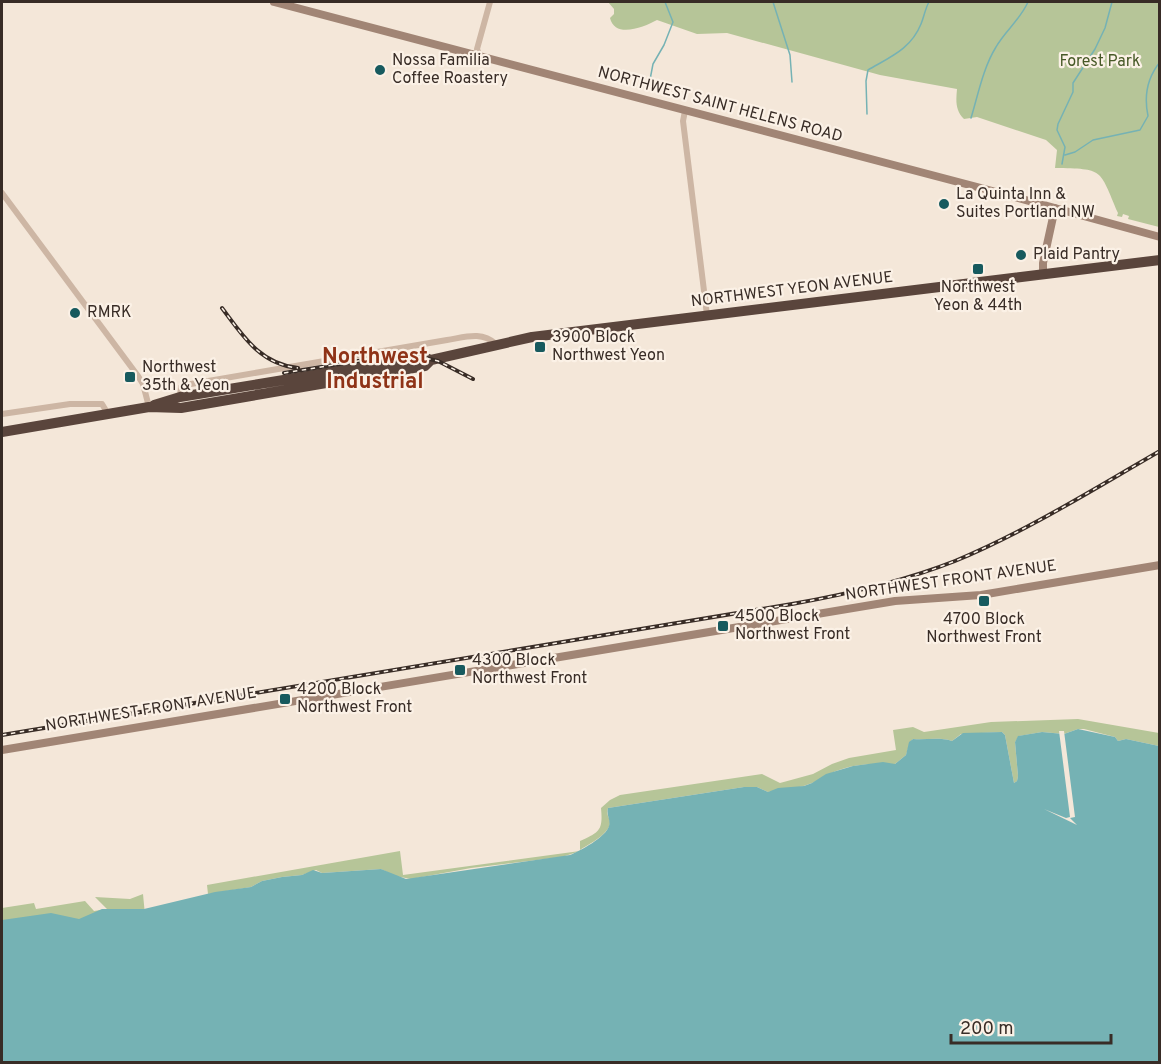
<svg xmlns="http://www.w3.org/2000/svg" width="1161" height="1064" font-family="Overpass,sans-serif">
<rect width="100%" height="100%" fill="#f4e7d9"/>
<path fill="#b6c598" d="M608 2H1159V227L1128 219 1129 216 1123 214 1122 217 1117 216 1118 213C1099 168 1104 169 1055 168L1057 150 1046 140 977 117 964 119C955 110 956 100 957 89L880 75 727 33 697 34 657 20C644 27 615 39 610 18L614 14V9Z
M1078 719 1159 733V746L1126 739 1118 741 1115 737 1084 729H1078L1064 734 1042 732 1019 736 1015 742 1018 776 1017 781 1014 783 1005 735 1002 732 961 734 952 741C940 737 927 740 913 739L910 742 906 755 895 764C875 764 858 763 839 770 829 773 819 781 809 784 797 789 781 790 768 792L757 787H744L608 808C606 815 609 816 610 822 610 834 589 844 580 850V841C600 832 603 830 601 808L610 800 620 795 762 774 780 783 813 774 832 764 849 758 896 750 893 730 913 727 924 732 991 722Z
M400 851 403 875 580 851 562 857 471 868 411 879 395 876 381 869 322 873 316 870 302 875 282 877 262 881 251 887 208 894 207 885Z
M143 894 145 915 2 936V908L34 903 36 909 85 901 94 911 107 909 95 897 130 899Z"/>
<path fill="#75b2b4" d="M1078 729 1115 737 1118 741 1126 739 1159 746V1062H2V920L51 913 79 919 102 909H144L215 892 251 887 262 881 282 877 302 875 313 870 322 873 381 869 406 879 570 855C580 851 606 837 609 826 611 820 606 815 608 808L744 787H757L768 792 778 788 804 786 812 783 826 774 853 766 883 762 895 764 906 755 909 742 913 739C926 740 940 737 952 741L963 733 1002 732 1005 735 1014 783 1017 781 1018 776 1015 742 1018 736 1042 732 1064 734Z"/>
<path fill="#f4e7d9" d="M1059 731H1064L1075 817 1070 818 1077 825 1044 809 1066 818 1070 817Z"/>
<g fill="none" stroke-linecap="round" stroke-linejoin="round">
<path stroke="#75b2b4" stroke-width="1.5" d="M773 2 790 55 792 82
M648 90 653 64 664 45 673 22 665 2
M867 114 866 81 868 70C890 57 911 49 921 24 924 17 925 9 929 2
M971 118C978 95 983 68 996 47 1005 31 1020 20 1028 2
M1065 155 1075 152 1093 140 1140 130 1148 116C1144 97 1147 78 1160 62
M1062 164 1065 147 1057 130 1058 124 1073 92V83L1095 49 1105 28 1112 2"/>
<path stroke="#cdb6a4" stroke-width="6" d="M480 57 477 49 490 2
M685 111 683 121 707 315
M2 193 138 376 143 384 149 407
M180 397 181 387 185 385 447 340C466 337 481 331 496 344
M2 414 70 404H102L108 414"/>
<path stroke="#a18575" stroke-width="8" d="M274 2 1000 193 1160 237
M1043 275V263L1055 208
M2 750 895 601 981 595 1160 565"/>
<path stroke="#5a453c" stroke-width="10" d="M154 405 180 397 423 357 431 360
M2 432 149 407 181 408 396 371 425 366 431 360 532 337 1160 260"/>
<g stroke="#382c26" stroke-width="4">
<path id="rail" d="M222 308C243 336 260 364 298 368
M284 373 389 356 412 355 438 361 473 379
M2 735 792 604C848 594 902 582 955 561 1027 531 1092 490 1160 451"/>
</g>
<use href="#rail" stroke="#fbf1e6" stroke-width="1.5" stroke-dasharray="4.5" stroke-linecap="butt"/>
</g>
<g fill="#175a5e" stroke="#fbf1e6" stroke-width="2">
<circle cx="380" cy="70" r="6"/>
<circle cx="944" cy="204" r="6"/>
<circle cx="1021" cy="255" r="6"/>
<rect x="972" y="263" width="12" height="12" rx="3"/>
<circle cx="75" cy="313" r="6"/>
<rect x="534" y="341" width="12" height="12" rx="3"/>
<rect x="124" y="371" width="12" height="12" rx="3"/>
<rect x="978" y="595" width="12" height="12" rx="3"/>
<rect x="717" y="620" width="12" height="12" rx="3"/>
<rect x="454" y="664" width="12" height="12" rx="3"/>
<rect x="279" y="693" width="12" height="12" rx="3"/>
</g>
<g text-anchor="middle" dominant-baseline="central" stroke-width="4.5" stroke-linejoin="round" paint-order="stroke">
<g font-size="16" fill="#382c26" stroke="#fbf1e6" text-anchor="start">
<text x="392" y="61">Nossa Familia<tspan x="392" dy="18">Coffee Roastery</tspan></text>
<text x="956" y="195">La Quinta Inn &amp;<tspan x="956" dy="18">Suites Portland NW</tspan></text>
<text x="1033" y="255">Plaid Pantry</text>
<text x="978" y="288" text-anchor="middle">Northwest<tspan x="978" dy="18">Yeon &amp; 44th</tspan></text>
<text x="87" y="313">RMRK</text>
<text x="552" y="338">3900 Block<tspan x="552" dy="18">Northwest Yeon</tspan></text>
<text x="142" y="368">Northwest<tspan x="142" dy="18">35th &amp; Yeon</tspan></text>
<text x="735" y="617">4500 Block<tspan x="735" dy="18">Northwest Front</tspan></text>
<text x="984" y="620" text-anchor="middle">4700 Block<tspan x="984" dy="18">Northwest Front</tspan></text>
<text x="472" y="661">4300 Block<tspan x="472" dy="18">Northwest Front</tspan></text>
<text x="297" y="690">4200 Block<tspan x="297" dy="18">Northwest Front</tspan></text>
</g>
<g font-size="16" fill="#475927" stroke="#fbf1e6">
<text x="1100" y="62">Forest Park</text>
</g>
<g font-size="16" fill="#382c26" stroke="#fbf1e6">
<text transform="translate(720 105) rotate(15)">NORTHWEST SAINT HELENS ROAD</text>
<text transform="translate(792 290) rotate(-7)">NORTHWEST YEON AVENUE</text>
<text transform="translate(951 581) rotate(-8)">NORTHWEST FRONT AVENUE</text>
<text transform="translate(151 710) rotate(-9)">NORTHWEST FRONT AVENUE</text>
</g>
<g font-size="22" font-weight="bold" fill="#8f3317" stroke="#fbf1e6">
<text x="375" y="357">Northwest<tspan x="375" dy="25">Industrial</tspan></text>
</g>
</g>
<rect width="1161" height="1064" fill="none" stroke="#382c26" stroke-width="6"/>
<path d="M951 1034v9h160v-9" fill="none" stroke="#382c26" stroke-width="3"/>
<text x="960" y="1034" font-size="18" fill="#382c26" stroke="#fbf1e6" stroke-width="4.5" paint-order="stroke">200 m</text>
</svg>
